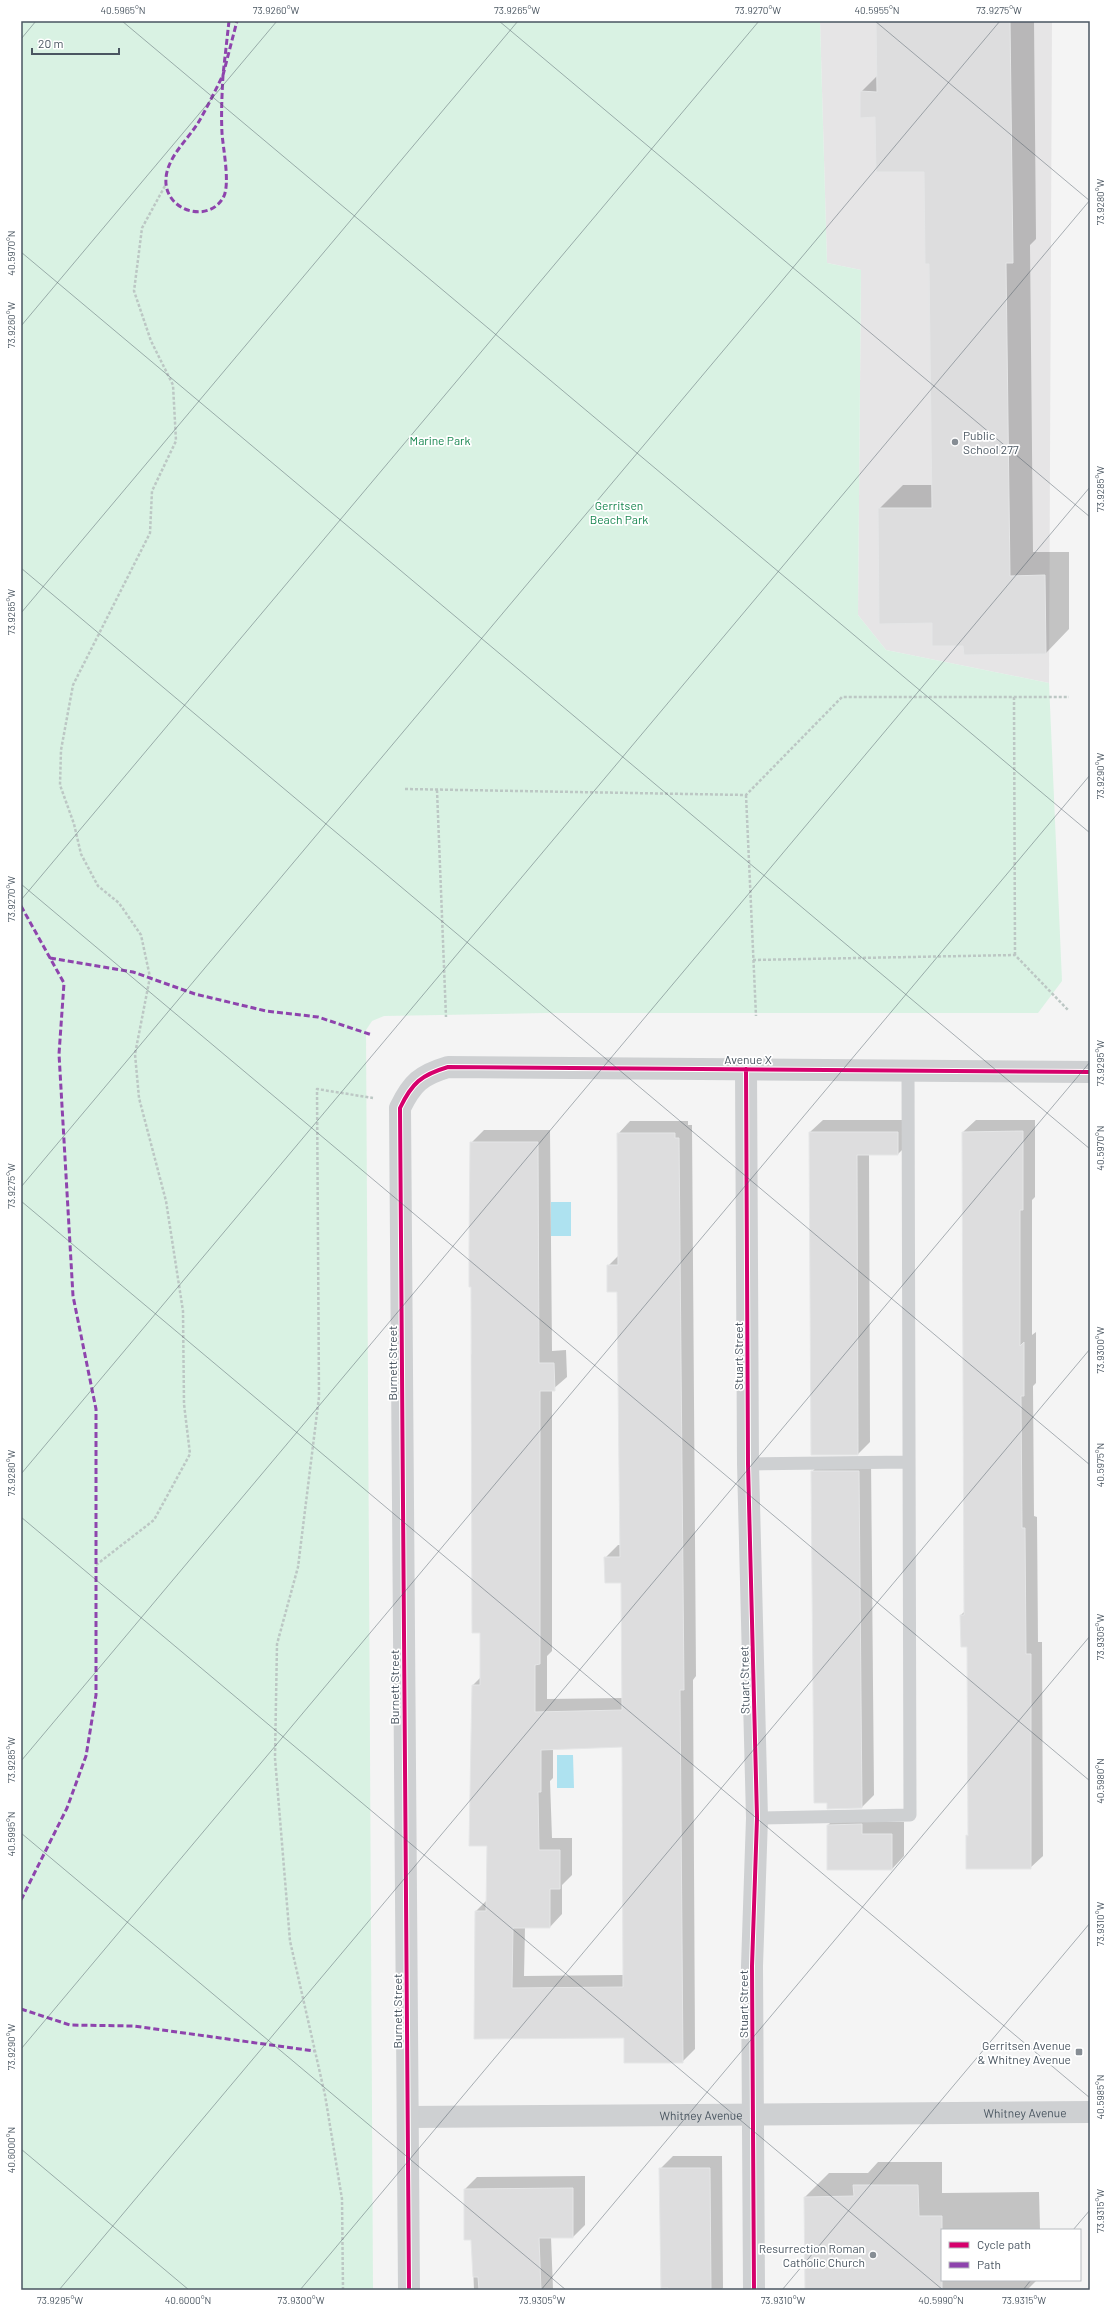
<svg xmlns="http://www.w3.org/2000/svg" width="1111" height="2311" font-family="Barlow,sans-serif">
<rect width="100%" height="100%" fill="#f4f4f4"/>
<path fill="#e6e5e6" d="M820 21H1052L1049 683 886 650 858 615 861 270 827 263Z"/>
<path fill="#d9f2e3" d="M21 21H820L827 263 861 270 858 615 886 650 1049 683 1062 981 1038 1013H545L384 1016 372 1021 366 1030 373 2290H21Z"/>
<path fill="#aee2f0" d="M551 1202H571V1236H551Z
M557 1755H573L574 1788H557Z"/>
<path fill="#0003" fill-rule="evenodd" d="M877 21H1034L1036 239 1030 245 1033 552H1069V629L1046 653 964 645 933 622 879 509 903 485H932L930 263 925 171 876 116 861 92 878 75Z
M823 1120H910V1142L898 1154H869L870 1442 858 1454 810 1132Z
M976 1120H1035V1197L1032 1200V1335L1036 1332V1383L1033 1386 1034 1516 1037 1517 1038 1642H1042L1043 1856 1030 1868 967 1836 969 1834 968 1646 961 1615 965 1611 963 1132Z
M630 1121H688V1125H692L696 1676 693 1680 695 2049 682 2062 625 2037 475 2038 476 1911 487 1900 488 1845 473 1685 481 1677V1632H473L471 1355 473 1353 470 1249 471 1143 484 1130H550L552 1351 566 1350 567 1377 552 1390V1651L547 1656V1699L623 1698 622 1582 605 1558 618 1545H621L618 1291 608 1266 619 1255 618 1134ZM623 1746 624 1975 524 1976 525 1927H550L562 1914V1885L572 1875V1838H552L550 1781 553 1778V1748Z
M824 1459H871L874 1795 862 1807 812 1472Z
M840 1813 874 1822H904V1856L892 1869 828 1825Z
M673 2156H722L723 2288 721 2290H661L660 2169Z
M878 2162H942V2193L1039 2192 1040 2230H942V2280H1037L1027 2290H806L805 2197 829 2173H868Z
M585 2176V2225L573 2237H551L553 2289 556 2290H474L472 2239 465 2189 477 2177Z"/>
<path fill="#ddddde" stroke="#e5e6e7" fill-rule="evenodd" d="M876 21H1010L1013 263H1006L1010 576 1045 575 1046 654 964 655 963 646H932V623L879 624 878 508H932L929 264H925L924 172H876L875 117 860 118V91L877 92Z
M1023 1131V1210H1020V1346L1024 1342V1396H1021L1022 1528H1025L1026 1654H1031V1869H966V1835L968 1836 967 1647H961L960 1615H964L962 1132Z
M809 1132H898V1155H857L858 1455H811Z
M617 1133H675V1138H679L684 1690H680L683 2063H624V2038L474 2039 475 1911H486L487 1846H469L472 1685H480V1633H472L471 1287H469V1249L470 1142H538L539 1363H554L555 1391H540V1664L535 1665V1712L622 1710 621 1583H605L604 1557H620L617 1292H607V1265H618ZM622 1747 623 1987 512 1988 513 1928H550V1889H560V1850H539L538 1792H541V1750Z
M811 1471H859L862 1808 827 1809V1803H814Z
M862 1824V1834H892V1870H827V1825Z
M659 2168H710L711 2290H668V2288H661Z
M853 2185H918L919 2216H942V2290H805L804 2197 854 2196Z
M573 2188V2238H539L541 2290H479L478 2277H473L471 2240H464V2189Z"/>
<g fill="none" stroke-linecap="round" stroke-linejoin="round">
<path stroke="#bcc7c4" stroke-width="2.5" stroke-dasharray="3 2" stroke-linecap="butt" d="M1014 697 1015 955
M405 789 746 795 842 697H1069
M437 790 446 1017
M746 795 756 1016
M753 960 1015 955 1069 1011
M96 1565 154 1520 190 1454 184 1404 183 1311 166 1201 139 1098 135 1054 150 977 141 935 119 903 98 886 81 854 74 824 60 785 61 750 73 685 150 533 152 491 176 441 173 385 151 341 134 291 142 228 166 184
M343 2290 342 2199 325 2095 290 1941 275 1758 277 1644 298 1567 319 1397 317 1089 373 1098"/>
<path stroke="#ced0d2" stroke-width="13" d="M748 1464 908 1462
M757 1818 910 1815 908 1070"/>
<g stroke="#ced0d2" stroke-width="22">
<path d="M746 1069 748 1464 757 1818 752 1966 754 2290"/>
<path id="s1" d="M408 2117 1090 2112"/>
<path d="M409 2290 400 1108C412 1083 421 1075 448 1067L1090 1072"/>
</g>
<path stroke="#8e44ad" stroke-width="3" stroke-dasharray="6 3" stroke-linecap="butt" d="M229 21 223 75 237 21
M223 75C222 94 221 114 222 133 223 148 230 182 224 196 211 223 169 213 166 184 164 160 186 142 198 123 207 108 215 91 223 75Z
M21 906 64 983 59 1054 73 1296 96 1409V1695L86 1756 67 1808 21 1900
M50 958 133 972 195 994 266 1011 318 1017 372 1035
M21 2009 70 2025 134 2026 314 2051"/>
<g stroke="#fff" stroke-width="6">
<path id="cycleway" d="M746 1069 748 1464 757 1818 752 1966 754 2290
M409 2290 400 1108C412 1083 421 1075 448 1067L1090 1072"/>
</g>
<use href="#cycleway" stroke="#d6006c" stroke-width="4"/>
</g>
<path fill="none" stroke="#4a5661" stroke-width="1" stroke-opacity="0.45" d="M122 21 1090 833M499 21 1090 517M875 21 1090 201M21 39 36 21M21 252 1090 1149M21 326 277 21M21 568 1090 1465M21 613 518 21M21 884 1090 1781M21 900 759 21M21 1187 1000 21M21 1201 1090 2098M21 1474 1090 200M21 1517 943 2290M21 1761 1090 487M21 1833 566 2290M21 2049 1090 775M21 2149 189 2290M1073 2230 1090 2210M59 2290 1090 1062M300 2290 1090 1349M541 2290 1090 1636M782 2290 1090 1923M1023 2290 1031 2280"/>
<g fill="#868d94" stroke="#fff" stroke-width="1.5">
<circle cx="955" cy="442" r="4"/>
<rect x="1075" y="2048" width="8" height="8" rx="2"/>
<circle cx="873" cy="2255" r="4"/>
</g>
<g text-anchor="middle" dominant-baseline="central" stroke-width="3.5" stroke-linejoin="round" paint-order="stroke">
<g font-size="12" fill="#4a5661" stroke="#fff" text-anchor="end">
<text x="963" y="435" text-anchor="start">Public<tspan x="963" dy="14">School 277</tspan></text>
<text x="1071" y="2045">Gerritsen Avenue<tspan x="1071" dy="14">&amp; Whitney Avenue</tspan></text>
<text x="865" y="2248">Resurrection Roman<tspan x="865" dy="14">Catholic Church</tspan></text>
</g>
<g font-size="12" fill="#17864f" stroke="#fff">
<text x="440" y="440">Marine Park</text>
<text x="619" y="505">Gerritsen<tspan x="619" dy="14">Beach Park</tspan></text>
</g>
<g font-size="12" fill="#4a5661" stroke="#fff">
<text x="748" y="1059">Avenue X</text>
<text transform="translate(738 1356) rotate(-90)">Stuart Street</text>
<text transform="translate(392 1363) rotate(-90)">Burnett Street</text>
<text transform="translate(744 1680) rotate(-91)">Stuart Street</text>
<text transform="translate(394 1687) rotate(-90)">Burnett Street</text>
<text transform="translate(743 2004) rotate(-90)">Stuart Street</text>
<text transform="translate(397 2011) rotate(-90)">Burnett Street</text>
<text stroke="none"><textPath href="#s1" startOffset="617">Whitney Avenue</textPath></text>
<text stroke="none"><textPath href="#s1" startOffset="293">Whitney Avenue</textPath></text>
</g>
</g>
<rect width="1111" height="2311" fill="none" stroke="#ffffff" stroke-width="44"/>
<rect x="941" y="2229" width="140" height="52" fill="#ffffff" stroke="#b7bbc0"/>
<rect x="949" y="2242" width="20" height="6" fill="#d6006c" stroke="#b7bbc0"/>
<text x="977" y="2249" font-size="12" fill="#4a5661">Cycle path</text>
<rect x="949" y="2262" width="20" height="6" fill="#8e44ad" stroke="#b7bbc0"/>
<text x="977" y="2269" font-size="12" fill="#4a5661">Path</text>
<path d="M32 48v6h87v-6" fill="none" stroke="#4a5661" stroke-width="2"/>
<text x="38" y="48" font-size="12" fill="#4a5661" stroke="#ffffff" stroke-width="3" paint-order="stroke">20 m</text>
<rect x="22" y="22" width="1067" height="2267" fill="none" stroke="#4a5661" stroke-width="1.5"/>
<g font-size="10" text-anchor="middle" fill="#4a5661">
<text x="123" y="14">40.5965°N</text>
<text x="276" y="14">73.9260°W</text>
<text x="517" y="14">73.9265°W</text>
<text x="758" y="14">73.9270°W</text>
<text x="877" y="14">40.5955°N</text>
<text x="999" y="14">73.9275°W</text>
<text transform="translate(1100 202) rotate(-90)" y="4">73.9280°W</text>
<text transform="translate(11 253) rotate(-90)" y="4">40.5970°N</text>
<text transform="translate(11 325) rotate(-90)" y="4">73.9260°W</text>
<text transform="translate(1100 489) rotate(-90)" y="4">73.9285°W</text>
<text transform="translate(11 612) rotate(-90)" y="4">73.9265°W</text>
<text transform="translate(1100 776) rotate(-90)" y="4">73.9290°W</text>
<text transform="translate(11 899) rotate(-90)" y="4">73.9270°W</text>
<text transform="translate(1100 1063) rotate(-90)" y="4">73.9295°W</text>
<text transform="translate(1100 1148) rotate(-90)" y="4">40.5970°N</text>
<text transform="translate(11 1186) rotate(-90)" y="4">73.9275°W</text>
<text transform="translate(1100 1350) rotate(-90)" y="4">73.9300°W</text>
<text transform="translate(1100 1465) rotate(-90)" y="4">40.5975°N</text>
<text transform="translate(11 1473) rotate(-90)" y="4">73.9280°W</text>
<text transform="translate(1100 1637) rotate(-90)" y="4">73.9305°W</text>
<text transform="translate(11 1760) rotate(-90)" y="4">73.9285°W</text>
<text transform="translate(1100 1781) rotate(-90)" y="4">40.5980°N</text>
<text transform="translate(11 1834) rotate(-90)" y="4">40.5995°N</text>
<text transform="translate(1100 1924) rotate(-90)" y="4">73.9310°W</text>
<text transform="translate(11 2047) rotate(-90)" y="4">73.9290°W</text>
<text transform="translate(1100 2097) rotate(-90)" y="4">40.5985°N</text>
<text transform="translate(11 2150) rotate(-90)" y="4">40.6000°N</text>
<text transform="translate(1100 2211) rotate(-90)" y="4">73.9315°W</text>
<text x="60" y="2304">73.9295°W</text>
<text x="188" y="2304">40.6000°N</text>
<text x="301" y="2304">73.9300°W</text>
<text x="542" y="2304">73.9305°W</text>
<text x="783" y="2304">73.9310°W</text>
<text x="941" y="2304">40.5990°N</text>
<text x="1024" y="2304">73.9315°W</text>
</g>
</svg>
